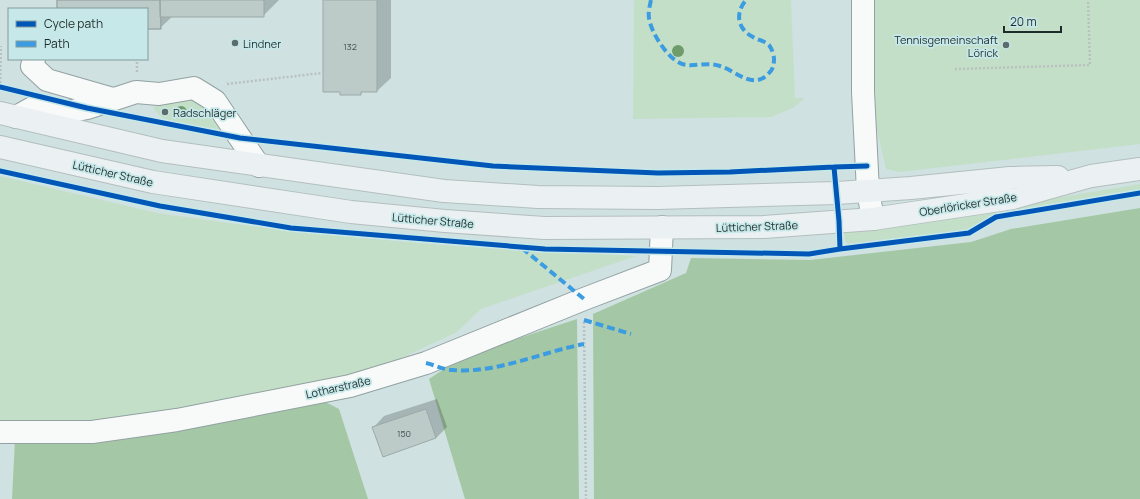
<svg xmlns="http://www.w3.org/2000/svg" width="1140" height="499" font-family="Manrope,sans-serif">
<rect width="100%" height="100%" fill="#cfe1e1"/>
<path fill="#c4dfc8" d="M634 0H791L795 98H805L793 108 771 117 633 119Z
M873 0H1140V144L900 172 886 169 875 121 873 92Z
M194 101 208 107 225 131 163 119 153 108 162 102Z
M0 176 157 213 295 232 455 246 636 256 481 309 457 332 350 382 177 417 0 430Z
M1140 184V189L997 214 978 226 966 230 848 244 845 241 844 233Z"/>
<path fill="#a4c8a5" d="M1140 208V499H594L593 314 686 273 691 258 810 260 971 242 1011 229Z
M577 319 579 499H465L429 379 462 357Z
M316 397 339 409 368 499H12L15 439Z"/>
<path fill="#0003" d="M58 0H279L263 16H173L160 28H147V9H58Z
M324 0H391V78L377 91H363L361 94Z
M437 399 447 427 436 438 374 427 384 416Z"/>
<path fill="#bccac8" stroke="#9ba9a7" d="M57 0H160L161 29H147V9H57Z
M57 0H160L161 29H147V9H57Z
M160 0H264V17H160Z
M323 0H377V92H361V95H340V92H323Z
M426 409 436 438 383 457 372 427Z"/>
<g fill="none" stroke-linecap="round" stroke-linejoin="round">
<g stroke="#92a1a1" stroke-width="24">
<path id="minor" d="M863 0V92L868 191 873 219
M34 59 32 66 47 80 113 99
M16 117 34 107 62 113 87 108 136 92 159 94 194 88 215 101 259 166
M0 432H92L177 420 350 386 426 363 584 299 660 270 662 227"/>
</g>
<g stroke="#b4bebe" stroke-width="24">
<path id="major" d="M0 113 162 151 444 191 538 197 657 198 837 193 911 188 1010 178 1058 177
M0 147 153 182 351 212 445 221 544 228 764 227 873 219 1013 198 1091 176 1140 169"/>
</g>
<path stroke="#b9c0c0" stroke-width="2.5" stroke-dasharray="2 2" stroke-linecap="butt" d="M955 69 1090 65 1088 0
M137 72V59
M227 84 322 73
M0 87 1 46
M584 322 586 499"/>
<use href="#minor" stroke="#f8fafa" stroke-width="22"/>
<use href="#major" stroke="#ebf1f3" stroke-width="22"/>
<path stroke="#3c9ce1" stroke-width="4" stroke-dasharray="8 4" stroke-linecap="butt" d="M651 0C650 5 648 12 649 18 651 33 670 64 687 65 698 66 709 62 720 66 737 71 753 91 769 73 773 70 774 64 774 59 774 55 772 49 769 45 765 41 758 40 753 37 737 29 735 13 746 0
M522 248 584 299
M584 320 631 334
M426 363C435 365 444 370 453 370 495 374 542 352 584 344"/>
<g stroke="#c7e8e9" stroke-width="8">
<path id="cycleway" d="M0 87 87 108 240 138 493 166 658 173 730 172 834 167
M0 171 160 206 291 228 545 249 809 254 840 249 969 233 996 217 1140 193
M840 249 839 221 834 167 867 166"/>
</g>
<use href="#cycleway" stroke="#0057b8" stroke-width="5"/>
</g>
<g fill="#6f9c6a">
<circle cx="678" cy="51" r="6"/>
<circle cx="181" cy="112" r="6"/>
</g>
<g fill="#5c6b6b" stroke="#c7e8e9" stroke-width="1.5">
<circle cx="235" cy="43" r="4"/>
<circle cx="1006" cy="45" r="4"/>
<circle cx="165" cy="112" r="4"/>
</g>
<g text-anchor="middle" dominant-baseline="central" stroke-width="3.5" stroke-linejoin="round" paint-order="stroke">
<g font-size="9" fill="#465352">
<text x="350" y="46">132</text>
<text x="404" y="433">150</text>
</g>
<g font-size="11" fill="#1e2b2b" stroke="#c7e8e9" text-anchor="start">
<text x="998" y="39" text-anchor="end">Tennisgemeinschaft<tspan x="998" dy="13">Lörick</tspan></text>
<text x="243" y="43">Lindner</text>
<text x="173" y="112">Radschläger</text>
</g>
<g font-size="11" fill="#1e2b2b" stroke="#c7e8e9">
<text transform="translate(113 173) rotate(13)">Lütticher Straße</text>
<text transform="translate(968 204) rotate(-9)">Oberlöricker Straße</text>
<text transform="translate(433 220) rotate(5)">Lütticher Straße</text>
<text transform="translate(757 226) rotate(-2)">Lütticher Straße</text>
<text transform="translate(338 387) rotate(-13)">Lotharstraße</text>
</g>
</g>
<rect x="8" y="8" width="140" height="52" fill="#c7e8e9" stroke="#839c9d"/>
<rect x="16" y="21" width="20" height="6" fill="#0057b8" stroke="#839c9d"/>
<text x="44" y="28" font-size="12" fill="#1e2b2b">Cycle path</text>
<rect x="16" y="41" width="20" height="6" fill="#3c9ce1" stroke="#839c9d"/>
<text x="44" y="48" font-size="12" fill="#1e2b2b">Path</text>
<path d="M1004 26v6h57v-6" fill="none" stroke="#1e2b2b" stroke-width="2"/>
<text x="1010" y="26" font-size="12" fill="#1e2b2b" stroke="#c7e8e9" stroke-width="3" paint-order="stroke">20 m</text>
</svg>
